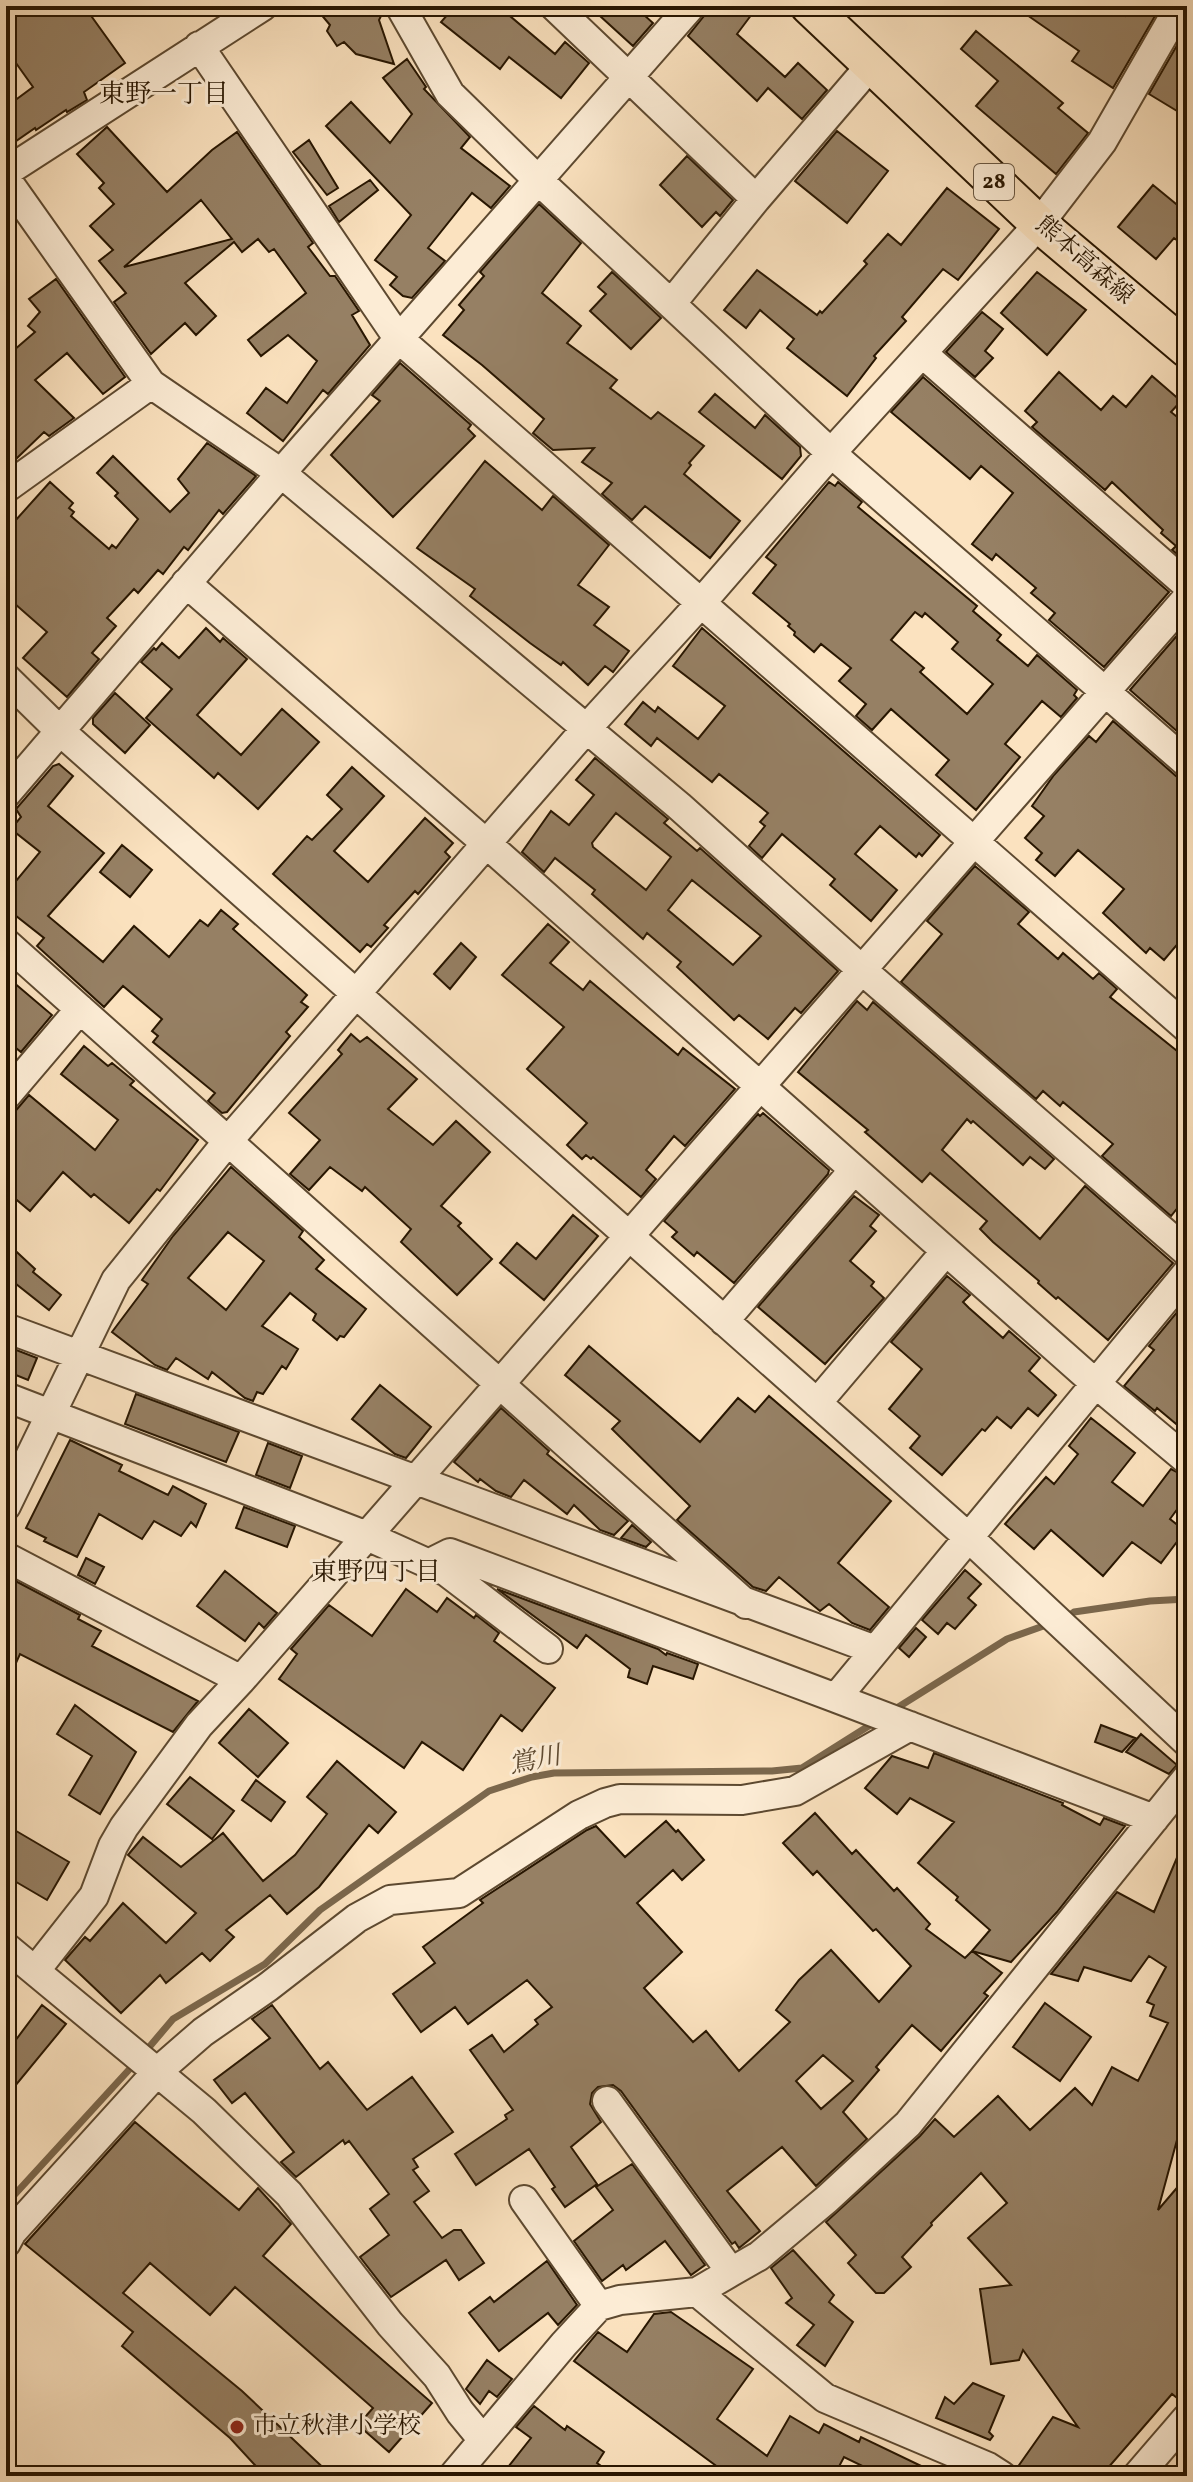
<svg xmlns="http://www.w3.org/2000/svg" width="1193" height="2482" font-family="Vollkorn,'Noto Serif JP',serif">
<rect width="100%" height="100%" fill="#fbe2bf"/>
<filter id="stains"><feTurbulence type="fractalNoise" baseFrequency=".0025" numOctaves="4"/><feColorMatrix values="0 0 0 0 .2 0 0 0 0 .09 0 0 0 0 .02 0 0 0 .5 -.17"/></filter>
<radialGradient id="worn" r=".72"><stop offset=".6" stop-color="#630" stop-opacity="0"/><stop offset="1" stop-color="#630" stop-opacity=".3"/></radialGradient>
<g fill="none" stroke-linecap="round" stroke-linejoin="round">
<path stroke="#7b674c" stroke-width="7" d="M1064 1619 1074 1612 1150 1601 1187 1599
M892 1711 1007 1639 1049 1624
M145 2052 173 2019 265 1964 320 1910 489 1791 532 1777 554 1773 772 1771 802 1768 875 1722
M6 2204 137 2061"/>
</g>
<path fill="#968064" stroke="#281601" stroke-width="2" fill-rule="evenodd" d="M6 6H84L125 63 84 92 87 100 67 112 66 110 36 130 35 128 6 148V107L33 87 6 49Z
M314 6H383L384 10 379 20 394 64 356 54 344 42 337 46 327 31 330 25Z
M455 6H498L555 54 565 42 589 63 561 98 509 57 500 69 441 22Z
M589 6H652L644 15 653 23 633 46Z
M712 6H742L752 14 737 34 785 77 798 63 827 90 802 119 768 88 757 101 688 36Z
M1014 6H1109L1125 16 1132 6H1141L1155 16 1113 88 1072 61 1079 51Z
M1187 28V117L1149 94Z
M976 31 1063 103 1058 108 1088 133 1056 174 976 106 998 81 961 49Z
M407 59 426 87 424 89 470 137 461 148 510 186 491 208 472 193 428 248 445 261 412 298 403 296 390 285 397 277 375 260 411 215 326 126 351 102 390 143 412 114 383 78Z
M107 127 167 192 212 150 237 132 313 243 308 247 330 276H335L359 311 352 315 370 345 328 394 323 390 283 441 247 413 266 388 287 403 317 361 288 335 261 356 248 340 306 293 274 249 269 252 258 239 242 252 234 242 185 283 216 316 196 335 185 323 151 354 114 302 126 293 99 261 113 250 90 226 114 204 99 188 104 183 77 154ZM201 200 232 239 124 267Z
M837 131 888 171 847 223 795 181Z
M309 140 338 188 327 195 293 152Z
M687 156 733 200 720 216 716 212 702 227 660 185Z
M370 180 378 190 339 222 329 206Z
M1153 185 1187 213V248L1174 238 1156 259 1118 227Z
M947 188 999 229 958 280 943 269 902 317 906 321 874 356 876 358 847 396 787 348 794 339 760 310 746 328 724 310 757 270 817 315 820 311 822 313 867 264 864 261 888 234 901 245Z
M539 204 581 243 542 293 581 326 567 343 617 380 610 388 651 419 658 412 704 446 689 463 691 465 684 474 740 521 710 558 645 506 632 520 602 494 612 483 582 462 594 448 553 450 533 433 544 419 482 365 443 335 464 310 459 305 484 276 480 272Z
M612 272 661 318 631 349 590 311 606 294 598 287Z
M1037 272 1086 310 1047 355 1001 313Z
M56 279 125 377 103 394 67 353 35 380 74 418 49 436 44 432 16 459 6 448V357L35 332 28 326 40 312 29 299Z
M982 312 1003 329 985 351 993 358 975 377 946 352Z
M400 363 471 425 468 429 475 436 393 517 331 455 380 401 372 395Z
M1059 372 1101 410 1113 396 1126 407 1152 376 1181 401 1171 412 1187 425V562L1172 550 1176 546 1161 533 1163 530 1112 482 1105 490 1032 427 1037 422 1025 411Z
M923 377 1169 592 1104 667 1049 620 1055 613 1031 593 1036 588 996 554 992 560 972 544 1013 493 981 466 970 479 891 412Z
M715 394 755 428 765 415 800 447 801 456 782 479 699 412Z
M207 443 256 476 223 514 219 510 188 550 184 547 163 574 158 570 138 593 134 589 107 618 116 626 92 653 99 659 67 697 23 658 47 632 6 596V531L50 482 73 503 69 508 74 512 71 516 109 549 112 545 116 548 138 519 115 496 118 493 97 473 113 456 170 512 189 493 178 479Z
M485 461 542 510 553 496 609 545 578 585 609 607 594 625 629 651 613 672 605 666 588 685 563 662 561 665 530 643 470 596 475 589 417 548Z
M829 482 835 486 838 482 862 502 858 507 977 606 973 611 1001 635 997 640 1028 666 1037 655 1077 690 1074 695 1077 698 1061 717 1042 701 1005 744 1020 757 976 810 936 775 949 760 891 709 872 730 856 716 866 704 839 681 851 668 821 644 814 652 794 635 795 632 788 626 790 624 753 593 776 565 766 557ZM915 612 922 617 925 613 958 642 952 649 993 684 967 714 920 672 924 668 891 640Z
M1187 624V740L1130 690Z
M206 628 220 642 223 638 247 659 197 715 241 755 282 709 319 742 258 809 218 773 214 778 146 718 172 689 141 662 154 648 156 650 162 643 179 658Z
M702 628 940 835 922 856 919 853 916 857 880 826 855 854 897 890 871 921 830 885 835 879 782 834 762 858 749 846 765 826 760 822 768 813 719 774 712 782 657 738 651 746 625 724 643 702 655 712 658 707 698 739 725 706 673 666Z
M115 693 150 725 125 753 93 724V718Z
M1113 721 1176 776 1187 780V933L1164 960 1150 948 1146 953 1103 913 1124 889 1078 850 1055 876 1036 860 1042 853 1025 838 1044 816 1032 806 1054 775 1089 736 1096 742Z
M595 758 668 819 664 823 697 851 700 848 838 971 801 1013 795 1008 768 1039 739 1015 734 1020 677 967 681 962 647 933 643 939 592 894 595 890 555 858 544 872 522 852 551 811 569 825 594 795 576 780ZM616 813 671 857 646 890 593 847 592 843ZM692 880 761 936 733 965 668 910Z
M59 764 73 776 48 806 104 853 48 916 103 962 134 926 169 957 200 920 208 926 221 910 238 924 233 929 307 995 301 1002 308 1007 286 1032 290 1036 227 1112 222 1113 208 1101 215 1093 153 1042 158 1036 152 1031 162 1019 123 986 104 1007 37 946 44 938 6 908V893L40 852 11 829 21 817 16 809 53 766Z
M352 767 384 796 334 851 368 882 425 818 453 843 445 852 450 857 418 894 415 891 384 925 388 928 371 947 367 944 360 952 273 874 307 836 312 840 342 809 327 795Z
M122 845 152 870 130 897 100 872Z
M975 866 1029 912 1018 924 1058 959 1063 953 1093 979 1099 973 1117 989 1110 997 1187 1059V1196L1171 1216 1102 1156 1113 1144 1063 1102 1060 1106 1043 1091 1036 1099 901 982 942 934 927 921Z
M548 924 569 942 550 963 583 990 590 981 678 1055 683 1048 735 1089 685 1146 674 1136 646 1170 656 1179 641 1197 593 1157 591 1159 586 1155 582 1159 567 1145 587 1123 527 1069 564 1027 502 975Z
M461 943 476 957 450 989 434 974Z
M6 976 52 1015 21 1052 6 1040Z
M857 1001 867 1010 873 1002 1054 1159 1045 1169 1030 1157 1023 1165 973 1121 971 1123 967 1119 942 1150 1040 1239 1085 1186 1173 1263 1108 1340 1058 1297 1056 1299 1038 1283 1039 1281 993 1242 980 1229 987 1221 930 1173 922 1182 865 1132 868 1130 798 1072Z
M351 1034 360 1042 367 1037 417 1079 388 1109 433 1145 456 1121 490 1152 441 1206 461 1223 458 1226 492 1259 457 1295 401 1242 411 1229 365 1187 362 1191 330 1167 309 1190 290 1174 320 1140 289 1113 342 1054 338 1050Z
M84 1046 108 1066 112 1063 134 1081 130 1085 198 1140 160 1191 157 1189 129 1223 94 1194 91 1197 63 1172 30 1211 6 1191V1122L29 1095 95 1150 118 1120 61 1074Z
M763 1113 829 1170 828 1174 734 1283 697 1252 694 1256 672 1237 677 1232 664 1221 758 1114 760 1116Z
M231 1167 303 1231 299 1237 324 1260 316 1269 366 1309 344 1337 340 1336 337 1340 313 1320 316 1314 290 1293 262 1326 298 1349 286 1369 282 1366 263 1394 257 1392 253 1401 245 1398 212 1372 208 1379 176 1358 167 1370 155 1365 112 1332 148 1284 142 1280 173 1236ZM228 1232 264 1261 226 1310 188 1278Z
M854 1196 879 1215 870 1226 876 1231 850 1261 874 1282 871 1286 884 1298 825 1364 758 1307Z
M573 1215 598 1236 544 1300 500 1263 517 1243 536 1259Z
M6 1242 35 1269 33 1272 61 1295 49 1310 6 1276Z
M947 1276 970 1295 963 1302 969 1308 1003 1338 1009 1331 1040 1358 1029 1371 1056 1395 1038 1416 1028 1408 1011 1428 997 1417 985 1431 982 1429 942 1475 910 1448 920 1436 889 1409 922 1369 891 1342Z
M1187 1300V1433L1157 1408 1155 1411 1124 1386 1154 1350 1149 1346Z
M6 1346 37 1358 28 1380 6 1371Z
M589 1346 700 1442 738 1398 755 1412 769 1396 891 1501 838 1563 889 1607 870 1630 852 1623 829 1604 820 1611 779 1577 766 1591 753 1587 677 1520 690 1506 612 1429 620 1421 565 1375Z
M380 1385 431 1427 406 1458 395 1454 352 1419Z
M136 1394 239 1432 226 1462 125 1424Z
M501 1408 549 1451 547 1454 628 1521 614 1535 600 1530 574 1505 567 1514 524 1480 511 1497 496 1491 480 1479 478 1482 454 1462Z
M1091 1418 1135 1453 1112 1482 1143 1506 1171 1469 1187 1477V1496L1170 1519 1185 1531 1161 1563 1132 1542 1103 1576 1051 1530 1034 1549 1005 1524 1046 1477 1054 1484 1078 1454 1069 1446Z
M70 1440 122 1465 119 1471 168 1495 173 1486 206 1504 196 1527 191 1522 181 1536 154 1521 142 1539 99 1514 77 1557 44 1541 46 1538 26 1528Z
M268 1443 302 1456 290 1488 256 1475Z
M244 1507 295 1526 287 1547 236 1528Z
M632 1525 651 1542 646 1547 621 1538Z
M86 1558 104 1567 95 1584 78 1575Z
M965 1570 981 1584 968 1598 976 1605 955 1629 947 1623 938 1634 922 1620Z
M225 1571 277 1613 264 1628 259 1623 245 1641 197 1606Z
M6 1576 80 1615 78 1619 101 1631 92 1646 198 1701 173 1732 20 1654 6 1685V1624L13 1609 6 1605Z
M406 1589 437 1612 447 1598 474 1618 476 1615 499 1633 494 1641 555 1688 522 1731 501 1715 463 1770 422 1742 404 1768 279 1679 297 1654 291 1649 329 1605 372 1636Z
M497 1589 658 1649 666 1655 667 1653 698 1664 693 1679 653 1666 647 1684 628 1677 630 1669 586 1635 577 1648Z
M916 1628 926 1637 909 1657 899 1648Z
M75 1705 136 1752 100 1814 69 1795 92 1756 57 1734Z
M249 1709 288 1743 258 1777 219 1743Z
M1101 1725 1135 1738 1122 1752 1095 1742Z
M1141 1734 1177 1765 1169 1774 1126 1752Z
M934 1753 1063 1803 1062 1805 1100 1825 1104 1818 1125 1826 1057 1912 1011 1962 972 1951 990 1930 956 1900 958 1897 918 1863 954 1822 910 1798 897 1814 865 1788 892 1756 928 1768Z
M337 1761 396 1812 378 1833 369 1825 319 1887 287 1914 270 1895 226 1930 234 1937 210 1961 202 1953 166 1983 160 1975 121 2013 65 1960 85 1937 90 1941 123 1903 166 1943 196 1913 128 1855 143 1837 181 1867 223 1833 263 1881 295 1855 327 1814 307 1797Z
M190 1777 234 1811 212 1839 167 1804Z
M256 1780 285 1802 271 1821 242 1800Z
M815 1813 852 1854 856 1850 894 1891 897 1888 930 1924 926 1929 965 1958 972 1951 1002 1973 984 1993 988 1996 941 2051 912 2025 876 2067 879 2070 843 2112 867 2139 816 2186 782 2147 727 2191 760 2231 739 2248 735 2242 732 2244 621 2091 613 2085 598 2087 592 2093 590 2104 601 2122 571 2147 597 2184 565 2207 552 2189 555 2187 529 2149 476 2185 455 2154 507 2119 505 2115 513 2110 470 2050 492 2035 504 2052 538 2024 535 2020 552 2007 527 1980 468 2024 455 2007 421 2032 393 1994 435 1963 423 1947 483 1903 480 1900 587 1830 596 1826 625 1857 666 1821 676 1832 678 1830 704 1860 682 1880 673 1870 637 1903 682 1952 644 1988 693 2042 706 2031 739 2071 790 2022 776 2010 799 1980 831 1950 879 2002 911 1966 876 1929 873 1931 817 1871 813 1875 783 1843ZM823 2055 853 2081 821 2109 796 2081Z
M6 1825 69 1862 47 1900 6 1876Z
M1187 1834V2103L1158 2210 1187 2176V2387L1177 2398 1172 2394 1101 2476H1019L1017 2468 1053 2417 1078 2427 1023 2350 1019 2360 991 2364 980 2289 1011 2285 968 2238 1007 2203 981 2173 931 2223 932 2225 902 2257 911 2267 884 2293H876L848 2263 856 2255 826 2222 920 2136 935 2119 954 2137 998 2096 1030 2130 1075 2088 1092 2105 1112 2067 1138 2081 1168 2023 1150 2016 1154 2005 1147 2002 1166 1967 1149 1956 1131 1981 1084 1967 1078 1981 1051 1974 1117 1892 1154 1912Z
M1045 2003 1091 2037 1060 2081 1013 2047Z
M42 2005 66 2024 6 2097V2053Z
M272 2005 320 2069 328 2062 367 2110 412 2077 453 2132 413 2159 418 2167 413 2170 429 2191 414 2202 442 2238 454 2230H461L484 2263 459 2280 446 2260 391 2297 360 2257 389 2235 370 2209 389 2194 349 2141 345 2144 343 2140 296 2177 281 2162 294 2152 245 2093 232 2103 214 2080 270 2038 252 2019Z
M135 2122 239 2210 258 2188 291 2224 263 2256 432 2403 389 2452 358 2425 373 2408 235 2287 210 2315 150 2263 123 2293 242 2391 332 2476H265L230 2438 122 2346 133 2332 25 2244Z
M632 2164 705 2265 691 2275 665 2241 626 2270 623 2265 602 2281 574 2241 613 2210 596 2187Z
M793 2250 834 2295 829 2302 853 2322 825 2366 797 2345 814 2325 786 2303 792 2298 771 2268Z
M547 2261 577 2305 558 2325 548 2313 499 2351 469 2313 490 2297 494 2302Z
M671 2312 753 2369 717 2419 767 2456 790 2416 819 2433 824 2424 859 2442 861 2437 942 2476H883L844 2457 834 2476H730L574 2361 598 2332 627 2352 654 2314Z
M487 2360 512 2379 497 2397 489 2391 480 2404 466 2389Z
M973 2383 1004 2396 989 2432 993 2436 990 2440 936 2418 945 2397 954 2404Z
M534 2406 565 2430 567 2426 604 2452 597 2463 615 2476H501L531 2438 516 2427Z"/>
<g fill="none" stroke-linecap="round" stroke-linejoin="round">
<g stroke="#5d4930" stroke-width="32">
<path id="minor" d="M400 6 450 94 538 180 831 453 1187 763
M554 6 756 199
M199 46 398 338 1187 1028
M6 172 263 6
M6 179 151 384 281 473 679 806 862 970 1187 1252
M671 304 756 199 871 65
M922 353 1187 585
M6 488 151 384
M186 583 488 845 1095 1383 1187 1460
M6 678 60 731 968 1537 1187 1742
M6 794 281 473 691 6
M6 943 746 1604
M6 1096 80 1009
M724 1321 854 1170
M6 1328 875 1650
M6 1397 367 1536 447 1572 548 1649
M817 1403 946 1251
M6 1506 116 1280 228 1141 586 729 701 603 831 453 1039 224 1102 142 1180 6
M6 1557 241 1680 1187 598
M428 1564 450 1553 836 1698 1187 1273
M836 1698 1154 1819
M6 1947 204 2111 289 2194 390 2324 437 2376 460 2412 483 2440
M35 1971 94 1896 113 1846 124 1827 199 1725 241 1680
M607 2101 731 2272
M524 2200 599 2306
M6 2243 12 2232 157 2072 203 2032 268 1987 357 1918 390 1900 459 1893 579 1815 605 1803 620 1799 742 1800 795 1791 910 1726
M697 2292 825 2398 988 2467 1002 2476
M453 2476 564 2344 599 2306 620 2300 697 2292 731 2272 759 2256 827 2199 908 2124 1187 1778
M1137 2476 1187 2418"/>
</g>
<g stroke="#281601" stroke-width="40">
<path id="major" d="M809 6 1039 224 1187 349"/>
</g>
<use href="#minor" stroke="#fcecd5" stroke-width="28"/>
<use href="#major" stroke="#fbe2bf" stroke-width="36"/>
</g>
<circle fill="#8f2418" stroke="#fcecd5" stroke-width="3" cx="237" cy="2427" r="8"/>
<g text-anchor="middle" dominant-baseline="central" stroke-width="6" stroke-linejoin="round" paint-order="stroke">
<rect fill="#fcecd5" stroke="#685641" stroke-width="2" x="974" y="164" width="40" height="36" rx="6"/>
<g font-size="22" font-weight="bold" fill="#281601">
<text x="994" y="182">28</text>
</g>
<g font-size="24" fill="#281601" stroke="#fcecd5">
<text transform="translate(1084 261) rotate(41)">熊本高森線</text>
</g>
<g font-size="24" fill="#281601" stroke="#fcecd5" text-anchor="start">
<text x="253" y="2427">市立秋津小学校</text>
</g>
<g font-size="26" fill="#281601" stroke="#fcecd5">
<text x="164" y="95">東野一丁目</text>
<text x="376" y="1573">東野四丁目</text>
</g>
<g font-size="26" font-style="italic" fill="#604c33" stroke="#fcecd5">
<text transform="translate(535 1761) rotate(-11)">鴬川</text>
</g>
</g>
<rect width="1193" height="2482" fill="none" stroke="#fbe2bf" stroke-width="32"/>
<rect x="8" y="8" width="1177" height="2466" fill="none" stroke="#281601" stroke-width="4"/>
<rect x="16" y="16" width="1161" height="2450" fill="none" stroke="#281601" stroke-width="2"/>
<rect width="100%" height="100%" filter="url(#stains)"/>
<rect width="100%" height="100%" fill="url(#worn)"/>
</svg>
